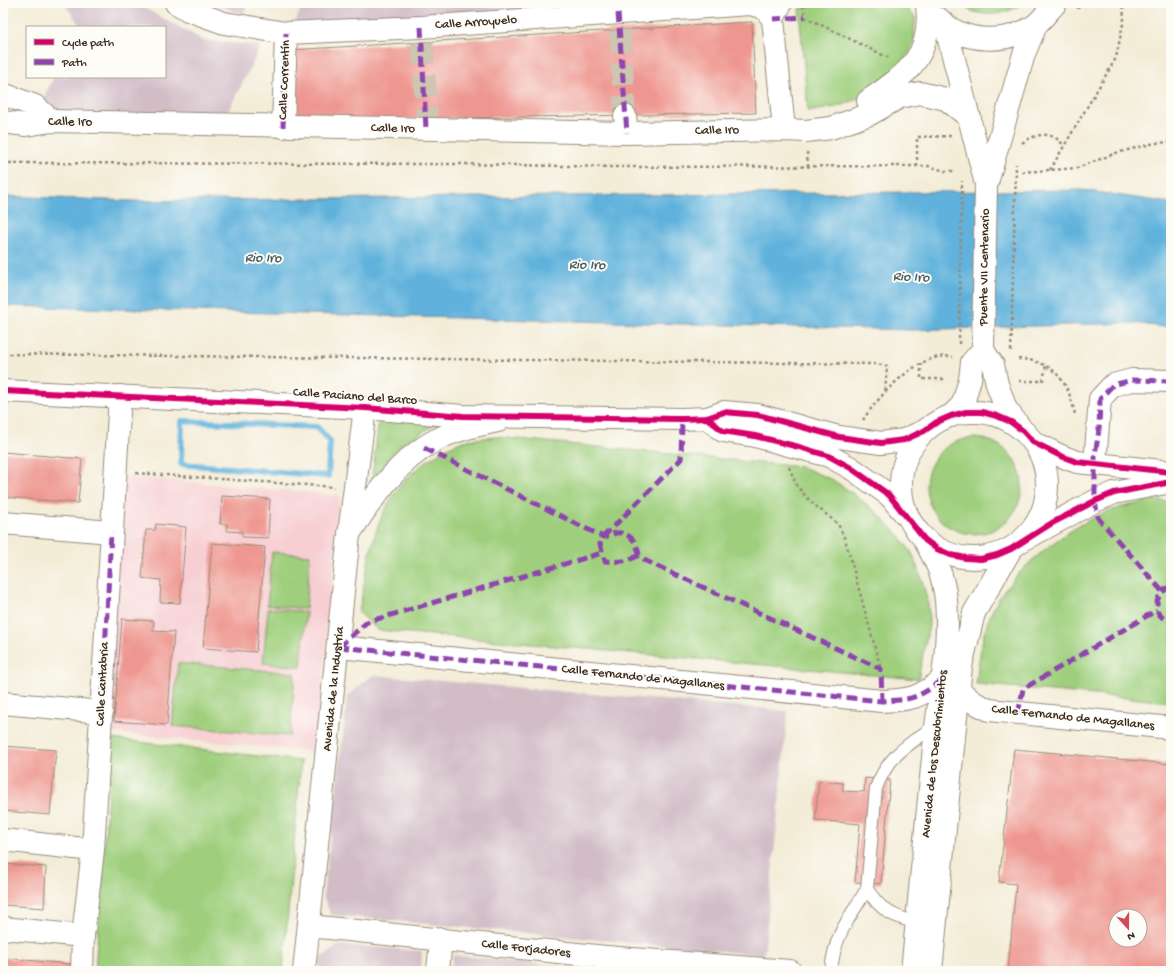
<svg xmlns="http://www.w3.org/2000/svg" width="1174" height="974" font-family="'Gochi Hand',sans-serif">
<rect width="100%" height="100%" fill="#fdfcf7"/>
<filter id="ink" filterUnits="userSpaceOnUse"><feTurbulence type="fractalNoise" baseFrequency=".025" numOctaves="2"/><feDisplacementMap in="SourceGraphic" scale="8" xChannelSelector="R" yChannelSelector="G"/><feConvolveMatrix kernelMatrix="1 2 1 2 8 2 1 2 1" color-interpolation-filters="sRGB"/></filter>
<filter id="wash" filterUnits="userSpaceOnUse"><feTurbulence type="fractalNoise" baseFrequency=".012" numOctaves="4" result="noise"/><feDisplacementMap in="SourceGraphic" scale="16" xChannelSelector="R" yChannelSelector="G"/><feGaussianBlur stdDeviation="0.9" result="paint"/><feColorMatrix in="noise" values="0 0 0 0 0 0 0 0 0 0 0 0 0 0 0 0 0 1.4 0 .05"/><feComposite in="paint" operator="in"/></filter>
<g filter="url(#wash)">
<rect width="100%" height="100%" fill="#f3ecd7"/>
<path fill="#f7cfd3" d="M118 476 340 495 317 752 105 732Z"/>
<path fill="#d2bdc7" d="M67 3H135L203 40 261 46 221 125 69 115 42 101 54 77H165V27H78L79 24 66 6Z
M215 3H248L243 15Z
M303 3H666L294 26Z
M373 675 788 711 764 955 331 915 323 896 348 695Z
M340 945 422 951 421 971H319L320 958Z
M453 955 580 968 583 971H451Z"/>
<path fill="#9fcf7d" stroke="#6d7c4e" d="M827 3H896L906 8 915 17 914 43 902 67 861 97 841 106 808 112 799 9Z
M957 3H1023C1002 18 978 18 957 3Z
M379 419 438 423 402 444 372 479Z
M497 437 802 467 833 480 855 495 877 513 898 534 912 553 921 577 928 603 929 625 918 679 377 630 359 612C370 552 374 499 427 461 439 453 450 445 464 441 475 438 487 438 497 437Z
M926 486a48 48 0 1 1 96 0a48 48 0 1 1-96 0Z
M1153 500 1171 502V702L976 684C979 661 981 638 990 616 1007 573 1066 528 1109 511 1123 506 1138 504 1153 500Z
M272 552 310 555 306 609 267 605Z
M268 608 306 612 301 667 263 663Z
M178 663 295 673 290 736 172 726Z
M112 739 301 761 283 971H95Z"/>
<path fill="#61b2dc" stroke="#4e6e7d" d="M1082 190 1171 203V328L1133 323 911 330 3 306V196L134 201Z"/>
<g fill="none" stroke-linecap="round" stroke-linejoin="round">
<path stroke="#61b2dc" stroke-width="6" d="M182 421 317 427 330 441 328 476 181 464Z"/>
</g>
<g id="blocks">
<path fill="#ee9790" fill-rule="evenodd" d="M752 22 756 113 287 121 290 50Z
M3 452 82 459 78 503 3 497Z
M222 496 270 499 268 538 242 537V532L227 531V524H220Z
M156 524 186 527 180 603 160 602 161 580 142 578 146 530H155Z
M212 543 265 547 256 652 203 648Z
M122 619 154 621 153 631 174 632 167 725 114 721Z
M3 746 56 750 50 815 3 811Z
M1014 749 1171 764V971H1008L1016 884 999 882ZM1116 916H1140V940H1116Z
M865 778 890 780 881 884 855 882 860 824 815 820 819 781 843 783V791L864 792Z
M3 864 46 867 44 908 3 905Z
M3 958 70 964V971H3Z"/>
</g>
</g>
<g filter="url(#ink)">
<use href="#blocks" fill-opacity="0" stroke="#978b7a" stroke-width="1"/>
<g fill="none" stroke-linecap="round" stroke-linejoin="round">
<path stroke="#cec5b2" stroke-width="22" stroke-dasharray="22 11" stroke-linecap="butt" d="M620 30 625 116
M422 42 427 119"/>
<g stroke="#978b7a" stroke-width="14">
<path id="lane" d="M917 923C892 916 881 911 867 889L876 788C889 754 908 745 936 725
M831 971C834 936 849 918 867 889"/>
</g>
<g stroke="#978b7a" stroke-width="24">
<path id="street" d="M176 3 188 10 224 23 286 33 421 27 750 4 764 8 773 19
M3 94 35 106 52 121
M625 116 627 133
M283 127 286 33
M1033 442 1061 456 1077 462 1171 472
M1095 464 1100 399 1113 385 1132 380 1171 381
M3 523 111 532
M349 534C372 499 398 460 436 440 455 430 477 425 498 421
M1023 540 1095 501 1114 493 1171 482
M339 647 882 701C911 700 919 698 942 680
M958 689 973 702 989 710 1171 728
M3 703 102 712
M3 840 93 850
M310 926 606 957 790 971
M3 928 83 936
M82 971 83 936 93 850 120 396
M438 971 441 939"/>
</g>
<g stroke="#978b7a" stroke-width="24">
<path id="secondary" d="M781 3 773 19 784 130
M939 19C964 44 1006 44 1034 26 1042 20 1049 10 1056 3
M945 24 986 184 983 350
M868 101C906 74 933 57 927 6
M3 122 26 125 52 121 627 133 784 130 806 131 831 128 870 114 900 97 920 93 946 99 970 118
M987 183 1024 54 1036 25
M983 350 993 365 997 384 1006 409 1020 427
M3 391 365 408 463 416 682 419 707 418 724 412 758 415 839 437 881 443 904 440 924 431
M901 485a73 73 0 1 1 146 0a73 73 0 1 1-146 0Z
M951 416 963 404 970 379 972 362 983 350
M707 418 723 431 755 436 829 456 851 468 889 495 905 514
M304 971 349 534 365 408
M605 971 606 957
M912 971C920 890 928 808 936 727 941 685 950 643 946 600 943 575 937 563 925 541
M931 971 961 666 974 613 1011 549"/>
</g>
<path stroke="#978b7a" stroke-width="2.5" stroke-dasharray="3 3" stroke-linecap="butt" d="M803 5 805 17 889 58
M1077 8 1089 3
M1022 143C1037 133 1052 130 1064 146
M807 152 808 168
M3 163 464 164 614 167 928 166 945 171H955
M917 166V137L952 136
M1050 170 1116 58 1124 19 1123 3
M1022 172 1077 168 1116 153 1155 143 1171 142
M959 344 962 181
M1011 351 1016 164
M3 354 876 364 887 366 885 393
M1018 359C1054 360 1069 382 1075 415
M921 363V379H947
M1019 381H1043L1046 365
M863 420C879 395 921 350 953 357
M789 467 797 486 811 502 838 524 845 539 881 669
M136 473 334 487"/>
<use href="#lane" stroke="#fff" stroke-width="12"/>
<use href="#street" stroke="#fff" stroke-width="22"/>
<use href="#secondary" stroke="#fff" stroke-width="22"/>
<path stroke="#8e44ad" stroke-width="5" stroke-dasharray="10 5" stroke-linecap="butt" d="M618 13 627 133
M773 19 805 17
M421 27 426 129
M283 127 286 33
M424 448 595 533C597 534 601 536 604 537 608 537 612 534 616 533 630 531 638 544 639 555L646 561 881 669 882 701
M639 555C628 562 619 562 605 561L600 544 603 537 681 459 682 419
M1171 587C1153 592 1151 618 1171 621
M1162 591 1098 518 1095 501V455L1099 430 1100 399 1113 385 1132 380 1171 381
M339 647 882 701C911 700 919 698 942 680
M339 647 367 622 602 553
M102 712 111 532
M1018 714 1023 689 1157 610"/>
<g stroke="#fdfcf7" stroke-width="8">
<path id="cycleway" d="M3 391 365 408 463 416 682 419 707 418 724 412 758 415 839 437 881 443 904 440 924 431 937 422 951 416 966 412H982L997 416 1011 422 1023 431 1033 442 1061 456 1077 462 1171 472
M707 418 723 431 755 436 799 447 829 456 851 468 889 495 925 540 937 549 951 555 966 558 981 559 997 555 1011 549 1052 523 1095 501 1114 493 1171 482"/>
</g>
<use href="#cycleway" stroke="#d6006c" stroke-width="6"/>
</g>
</g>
<g text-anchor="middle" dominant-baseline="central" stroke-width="4" stroke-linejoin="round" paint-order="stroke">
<g font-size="13" fill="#3b2a1e" stroke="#fdfcf7">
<text transform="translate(476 23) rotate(-4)">Calle Arroyuelo</text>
<text transform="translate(285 80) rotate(-88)">Calle Correntín</text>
<text x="70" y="122">Calle Iro</text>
<text transform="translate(393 129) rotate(1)">Calle Iro</text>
<text transform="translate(717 131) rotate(-1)">Calle Iro</text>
<text transform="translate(985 267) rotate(-89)">Puente VII Centenario</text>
<text transform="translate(355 397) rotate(4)">Calle Paciano del Barco</text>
<text transform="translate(643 678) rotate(6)">Calle Fernando de Magallanes</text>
<text transform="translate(103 684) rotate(-87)">Calle Cantabria</text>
<text transform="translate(334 689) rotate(-84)">Avenida de la Industria</text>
<text transform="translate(1073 718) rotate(6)">Calle Fernando de Magallanes</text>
<text transform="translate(935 754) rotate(-84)">Avenida de los Descubrimientos</text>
<text transform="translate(526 949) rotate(6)">Calle Forjadores</text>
</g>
<g font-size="14" font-style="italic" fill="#485a60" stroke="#fdfcf7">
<text transform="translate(263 259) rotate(1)">Rio Iro</text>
<text transform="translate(587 266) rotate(1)">Rio Iro</text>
<text transform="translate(911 278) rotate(2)">Rio Iro</text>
</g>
</g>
<rect width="1174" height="974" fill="none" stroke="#fdfcf7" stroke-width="16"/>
<rect x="26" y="26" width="140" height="52" fill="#fdfcf7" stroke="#afa8a0"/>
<rect x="34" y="39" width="20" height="6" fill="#d6006c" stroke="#afa8a0"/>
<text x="62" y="46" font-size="12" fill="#3b2a1e">Cycle path</text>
<rect x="34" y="59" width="20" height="6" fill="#8e44ad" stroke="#afa8a0"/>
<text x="62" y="66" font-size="12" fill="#3b2a1e">Path</text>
<g transform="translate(1128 928) rotate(159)"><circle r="19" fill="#fdfcf7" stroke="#afa8a0"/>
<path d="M0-3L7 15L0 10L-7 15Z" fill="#d1495b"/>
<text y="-6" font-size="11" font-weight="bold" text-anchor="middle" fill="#3b2a1e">N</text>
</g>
</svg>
